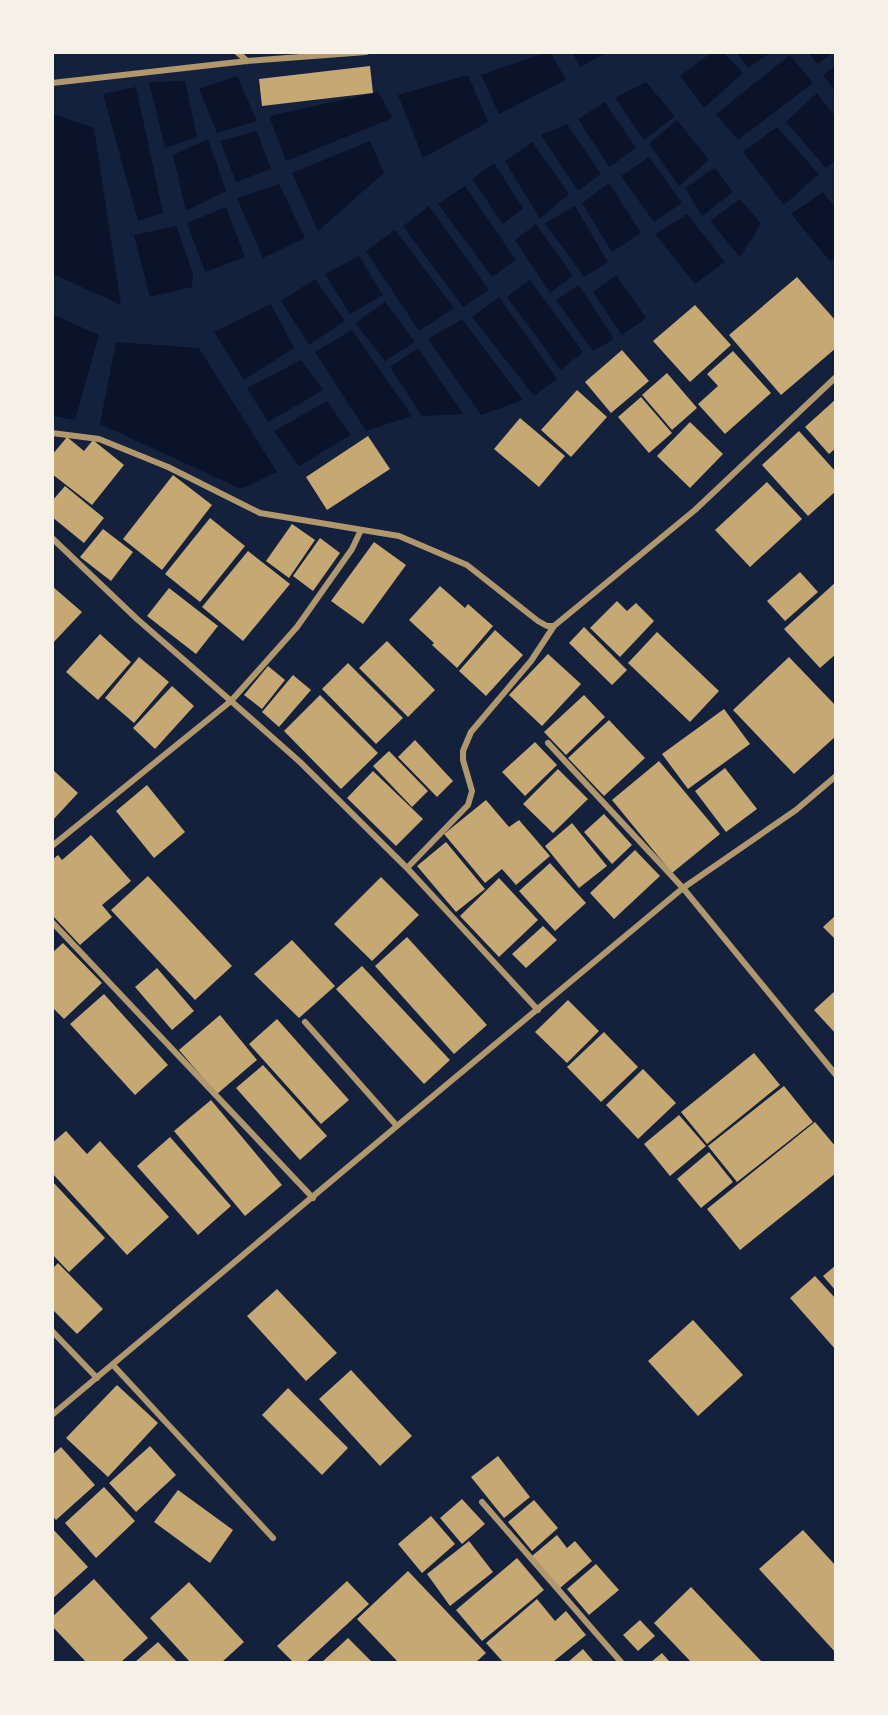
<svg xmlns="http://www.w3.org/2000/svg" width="888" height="1715" font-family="Rubik,sans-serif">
<rect width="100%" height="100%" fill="#14213d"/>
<path fill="#0b132b" d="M547 52 551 53 566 80 499 114 481 75Z
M712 52 724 53 743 73 704 108 680 76Z
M573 53H606L580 67Z
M737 53H770L748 68Z
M808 53H832L818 64Z
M790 55 813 83 738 140 716 114Z
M835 66V91L823 75Z
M468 75 488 122 423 158 398 95Z
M237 76 257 121 217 133 199 89Z
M185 81 197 137 165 148 149 82Z
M646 82 675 116 644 140 615 98Z
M136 87 163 213 138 221 103 94Z
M378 92 393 118 286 161 269 116Z
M817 93 835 116V160L826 168 786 122Z
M605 102 636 148 609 167 578 119Z
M53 114 94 128 121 305 53 274Z
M677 120 709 160 679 186 649 144Z
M567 124 601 174 578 191 541 135Z
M777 127 819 174 784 205 743 152Z
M257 131 271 169 236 182 220 141Z
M208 139 226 191 186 211 173 155Z
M370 141 384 173 318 231 292 173Z
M532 142 569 194 540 219 505 161Z
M649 157 682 203 654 222 621 176Z
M494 163 523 208 503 224 472 179Z
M715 168 733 192 702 216 685 188Z
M609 183 641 233 612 252 582 203Z
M279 184 305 238 263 258 237 198Z
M465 186 516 260 492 277 438 204Z
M823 192 835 208V257L830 261 791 214Z
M740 199 761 224 740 257 710 221Z
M429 206 489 290 463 307 403 226Z
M575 206 608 262 584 277 545 223Z
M226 207 245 257 205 272 187 223Z
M687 214 725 262 695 284 655 234Z
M536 224 573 276 550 293 515 240Z
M176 226 193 273 192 287 150 297 134 235Z
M395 230 454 308 419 331 366 251Z
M359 256 383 295 350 314 325 274Z
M616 275 646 318 622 335 593 292Z
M315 279 345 321 309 345 281 301Z
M530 280 583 352 561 370 507 297Z
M579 285 614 339 593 351 556 300Z
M499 297 557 379 534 396 472 317Z
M385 302 415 342 385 361 355 323Z
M271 304 294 348 244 380 214 332Z
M52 314 99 335 75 420 53 416Z
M462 319 523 400 481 415 428 339Z
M352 330 412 416 366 431 315 352Z
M116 342 199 348 277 472 241 489 100 424Z
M418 348 463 414 422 416 390 367Z
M301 360 323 390 268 422 247 388Z
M327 401 351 435 299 466 274 431Z"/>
<path fill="#c6a872" d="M370 66 373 93 262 106 259 79Z
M797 277 836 321V348L781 395 729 335Z
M695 305 731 345 690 382 653 341Z
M622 350 649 381 611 413 585 382Z
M733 351 771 393 725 434 698 404 718 386 707 374Z
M667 373 697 408 672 430 642 395Z
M577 390 607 417 571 457 541 430Z
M641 397 672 433 649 453 618 417Z
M836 399V448L829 454 805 427Z
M520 418 565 456 539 487 494 449Z
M690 422 723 454 690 488 657 456Z
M799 431 836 472V491L808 516 762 465Z
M368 436 390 469 327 510 306 477Z
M67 437 84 451 93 440 124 465 92 505 52 474V455Z
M173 475 212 505 162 570 123 539Z
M767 482 802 519 750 567 715 530Z
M65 486 104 518 84 543 52 517V501Z
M210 518 245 546 200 602 165 574Z
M292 524 315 540 289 578 266 561Z
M103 529 133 552 111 581 80 557Z
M320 538 340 553 313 591 293 576Z
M374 542 406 565 363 624 331 601Z
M248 551 290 584 243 641 202 607Z
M800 572 818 592 785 621 767 601Z
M836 582V654L820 668 784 629Z
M52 586 82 612 52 644Z
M440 586 465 608 468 604 493 626 457 668 432 645 434 643 409 620Z
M169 588 218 626 196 654 147 616Z
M617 601 627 611 636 603 654 621 620 657 590 628Z
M584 627 627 670 612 685 569 643Z
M495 630 523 655 486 696 459 671Z
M657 632 719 691 690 722 628 663Z
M100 634 131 662 98 700 66 672Z
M387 641 435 690 408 717 359 668Z
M548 654 581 684 542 726 509 695Z
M139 657 169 682 134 723 105 698Z
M789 657 836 706V736L794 774 733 710Z
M348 663 403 718 376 744 322 689Z
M268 666 285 680 262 709 244 695Z
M293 675 311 690 279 727 262 712Z
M172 686 194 706 155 749 133 728Z
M320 695 378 753 341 789 284 731Z
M584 695 605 717 566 755 544 732Z
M724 709 750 744 688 789 662 754Z
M609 720 645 758 604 796 568 758Z
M415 740 453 781 437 797 398 757Z
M535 742 557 765 525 796 502 772Z
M389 751 428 791 412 807 373 766Z
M659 761 720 834 672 873 612 800Z
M725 768 757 809 726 832 695 791Z
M52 769 78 793 52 821Z
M558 769 588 799 553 833 523 804Z
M373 771 423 819 396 846 347 798Z
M147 785 185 832 154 858 116 811Z
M486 800 509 827 519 820 550 856 516 885 502 869 485 883 444 834Z
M604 814 632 845 612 864 584 832Z
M572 823 607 866 579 888 545 846Z
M91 835 131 881 102 905 112 917 80 945 52 915V860L58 855 62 860Z
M446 842 485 889 456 912 417 866Z
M635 850 660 876 614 919 590 893Z
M550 863 586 903 555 931 519 891Z
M148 876 232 966 195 1000 111 910Z
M381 877 419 915 372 961 334 924Z
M499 878 538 920 499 957 460 916Z
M836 915V940L823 927Z
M543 926 557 940 526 968 512 954Z
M407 937 487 1025 454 1054 375 966Z
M292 940 335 986 299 1018 254 974Z
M63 943 102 983 64 1019 52 1007V953Z
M362 966 450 1060 424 1084 336 989Z
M157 968 194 1011 172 1030 135 987Z
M836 990V1034L814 1010Z
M104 994 168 1065 135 1095 70 1024Z
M568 1000 599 1031 567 1063 535 1032Z
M220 1015 257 1060 217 1094 179 1050Z
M277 1019 349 1100 321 1124 249 1044Z
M604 1032 638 1067 601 1102 567 1067Z
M754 1053 780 1085 707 1144 681 1112Z
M263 1065 327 1136 300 1160 236 1088Z
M643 1069 676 1103 638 1139 606 1105Z
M784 1086 813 1122 737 1182 708 1146Z
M211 1100 282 1185 245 1216 174 1131Z
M679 1115 706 1146 670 1176 644 1144Z
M815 1122 836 1147V1173L740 1250 707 1209Z
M66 1131 87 1154 100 1141 169 1217 127 1255 52 1173V1143Z
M170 1137 231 1206 198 1235 137 1166Z
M709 1152 733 1182 701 1208 677 1179Z
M52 1181 105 1238 69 1272 52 1254Z
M58 1263 103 1309 77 1334 52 1309V1269Z
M836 1265V1291L823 1276Z
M815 1276 836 1299V1350L790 1298Z
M277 1289 337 1353 306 1381 247 1316Z
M693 1320 743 1375 698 1416 648 1361Z
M351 1370 412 1436 380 1466 319 1399Z
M117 1385 158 1423 108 1477 66 1438Z
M288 1388 348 1448 322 1475 262 1415Z
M150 1446 176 1475 136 1512 109 1483Z
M61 1447 95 1485 56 1520 52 1516V1455Z
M498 1456 530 1497 504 1518 471 1477Z
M104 1487 135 1521 96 1558 65 1523Z
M178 1490 233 1530 210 1563 154 1522Z
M462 1499 485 1524 462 1544 440 1518Z
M534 1500 558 1528 532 1551 508 1522Z
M431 1516 455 1544 422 1573 398 1544Z
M52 1528 88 1567 52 1599Z
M803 1530 836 1566V1653L759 1569Z
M557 1535 567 1548 575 1541 592 1561 560 1588 532 1556Z
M469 1541 493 1572 450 1606 427 1574Z
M517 1558 544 1590 482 1641 456 1610Z
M596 1564 619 1590 589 1615 567 1589Z
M408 1571 486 1653 476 1662H398L357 1619Z
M94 1579 148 1638 121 1662H86L52 1626V1617Z
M347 1581 369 1604 306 1662H293L277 1646Z
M189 1582 244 1642 222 1662H190L150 1618Z
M691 1587 762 1662H691L654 1623Z
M537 1599 555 1621 566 1611 586 1635 553 1662H503L486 1643Z
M640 1620 655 1636 638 1651 623 1635Z
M348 1638 372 1662H322Z
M158 1642 177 1662H135Z
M583 1649 594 1662H568Z
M662 1653 670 1662H651Z"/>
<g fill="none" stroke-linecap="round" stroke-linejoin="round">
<path stroke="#b1986c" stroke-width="6" d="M237 52 247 61
M52 83 247 61 366 52
M52 433 99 439 168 467 260 513 399 536 467 565 538 621 547 626H554L695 510 836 377
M52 538 137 619 231 701 297 627 352 549 361 530
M548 743 683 888 836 1075
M52 846 231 701 300 762 407 868 538 1010
M407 868 468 805 472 791 463 760V751L471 732 531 661 554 626
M52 922 313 1198
M305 1022 397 1126
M52 1331 97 1378
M113 1365 273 1538
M52 1415 397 1126 683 888 796 810 836 776
M482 1502 621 1662"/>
</g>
<rect width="888" height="1715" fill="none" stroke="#f6f1e7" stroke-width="108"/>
</svg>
